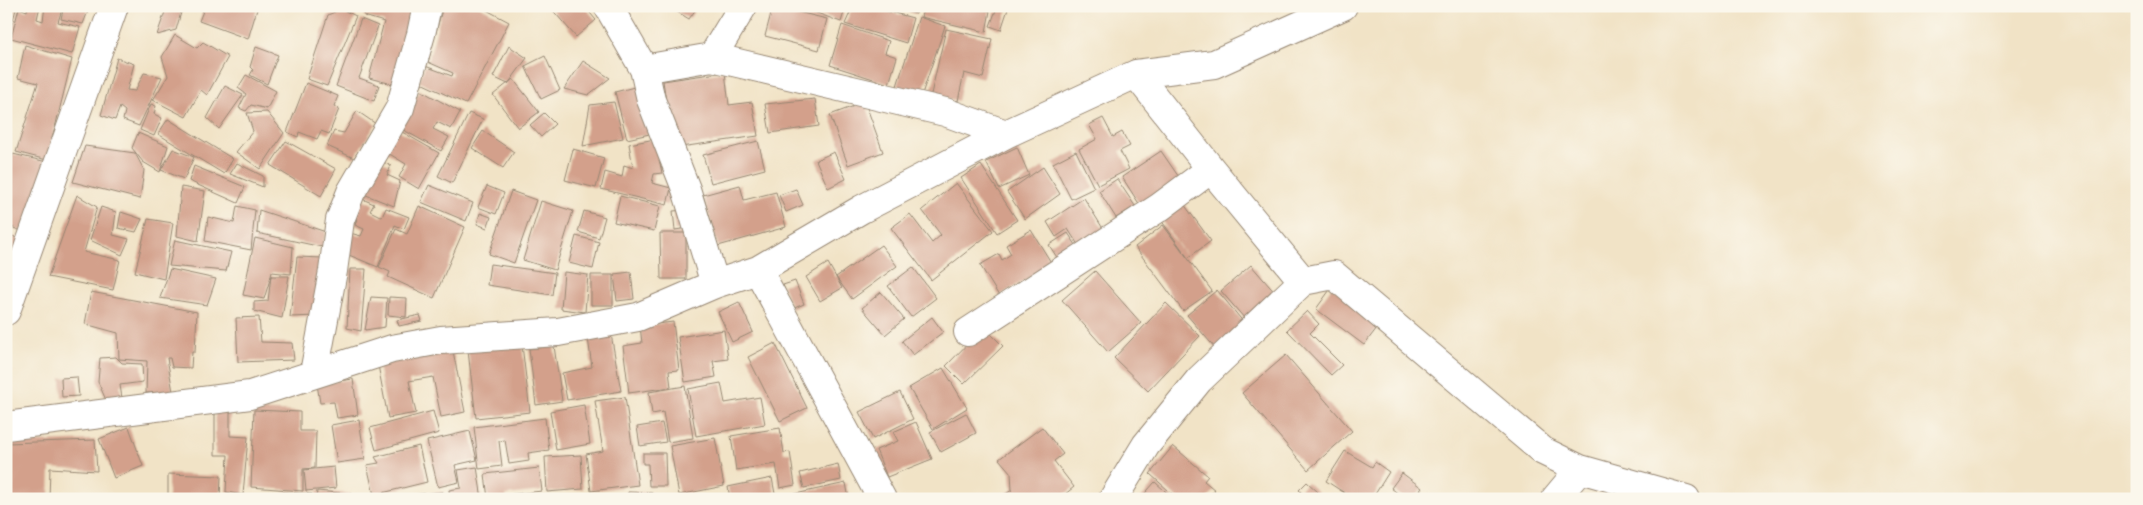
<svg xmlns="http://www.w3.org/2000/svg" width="2143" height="505" font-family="'Libre Bodoni',serif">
<rect width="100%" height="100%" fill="#fbf7ec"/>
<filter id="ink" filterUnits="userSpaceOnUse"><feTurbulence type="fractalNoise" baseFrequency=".02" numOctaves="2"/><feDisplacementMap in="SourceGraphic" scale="10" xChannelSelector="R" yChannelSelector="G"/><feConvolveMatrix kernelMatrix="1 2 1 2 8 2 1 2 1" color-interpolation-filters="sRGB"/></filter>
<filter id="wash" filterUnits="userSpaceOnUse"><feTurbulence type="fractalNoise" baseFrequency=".0096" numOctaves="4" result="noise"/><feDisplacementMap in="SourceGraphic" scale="20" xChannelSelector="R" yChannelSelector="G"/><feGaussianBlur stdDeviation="1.12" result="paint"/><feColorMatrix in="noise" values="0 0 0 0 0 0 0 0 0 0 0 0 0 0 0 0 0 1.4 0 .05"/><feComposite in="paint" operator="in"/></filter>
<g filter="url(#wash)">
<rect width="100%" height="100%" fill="#f1e3c6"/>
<g id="blocks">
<path fill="#d3a08b" d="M6 6H17L10 30 6 29Z
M28 6H40L37 19 43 21 45 6H63L58 22 80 27 72 54 11 38 19 8 27 11Z
M64 6H90L83 24 61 19Z
M167 6 182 9 176 30 157 35Z
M205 6H258L248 39 199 21Z
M366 6H417L396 85 369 78 384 22 364 16Z
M443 6H479L509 22 466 104 419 82 425 66 452 76 453 73 428 62Z
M549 6H584L596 20 576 37Z
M668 6H698L689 19Z
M773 6 827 19 819 50 765 36Z
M798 6H846L841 22Z
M853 6H868L913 18 906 43 845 24Z
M903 6H918L916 14 902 10Z
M924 6H969L990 11 986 32 921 17Z
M987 6H1009L1001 30 990 26 996 10Z
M341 9 356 16 327 86 307 79 328 15Z
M919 17 945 26 922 94 897 86Z
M361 19 378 26 359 78 379 85 374 101 336 86Z
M842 25 889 41 885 53 897 57 889 84 830 65Z
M946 29 992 39 983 78 964 73 958 101 931 94Z
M175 35 197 48 203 42 228 57 207 95 201 90 186 117 153 100 168 76 162 57Z
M25 45 72 59 47 160 16 152 38 83 18 78Z
M509 46 527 58 508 84 493 77Z
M256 47 278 55 267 84 250 75 253 70 250 67Z
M545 56 560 90 541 99 525 66Z
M117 58 134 64 127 90 135 91 144 73 162 77 139 126 123 120 125 111 120 107 115 120 101 115Z
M583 61 610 78 588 95 564 89Z
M725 72 729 105 752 102 758 136 673 148 663 81Z
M246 75 276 91 267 109 251 105 246 111 239 108 246 94 238 88Z
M513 79 539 112 518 128 493 95Z
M306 83 338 96 334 106 339 109 329 134 321 131 317 139 299 132 298 137 287 132Z
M642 85 654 133 627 139 615 92Z
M225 86 243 95 219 129 207 118Z
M420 90 460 112 451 129 437 122 433 129 449 137 441 151 400 128Z
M815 99 819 126 770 133 765 104Z
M614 102 623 138 583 146 590 105Z
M865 102 883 152 848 165 830 115Z
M151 104 156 106 154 114 162 118 154 136 140 130Z
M357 111 376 124 354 158 327 146 334 131 344 133Z
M267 112 284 133 260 169 236 152 253 131 247 113Z
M469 113 483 119 452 183 438 176Z
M544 113 555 124 541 137 530 125Z
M1103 118 1113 137 1122 132 1130 146 1120 151 1129 169 1098 185 1079 149 1097 139 1089 125Z
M168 119 233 159 224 174 158 134Z
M395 128 439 153 419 189 399 177 406 164 383 150Z
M483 131 514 152 503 168 472 148Z
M138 133 168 146 160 172 143 162 132 148Z
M655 139 662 173 654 174 652 183 671 188 667 205 601 189 605 172 622 177 624 165 633 168 629 144Z
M286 141 336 169 321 196 270 165Z
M758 141 765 169 711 183 703 155Z
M85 146 135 153 144 170 140 199 73 182Z
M1017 147 1029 175 999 189 986 162Z
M173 149 194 157 184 179 161 170Z
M573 149 604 158 596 188 565 180Z
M1076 151 1094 188 1071 199 1053 163Z
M1161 151 1185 186 1145 213 1122 177Z
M834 152 846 179 828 188 816 160Z
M13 154 47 162 24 232 6 225V180Z
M378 159 391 166 387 175 400 181 394 206 361 193Z
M237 163 263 176V187L230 174Z
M981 165 1017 220 997 233 961 178Z
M194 166 245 187 238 203 189 181Z
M1043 167 1060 194 1025 219 1007 192Z
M1117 179 1135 206 1116 218 1099 191Z
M956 183 993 231 931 280 891 228 910 214 932 243 941 235 922 210Z
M429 185 473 203 466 221 421 202Z
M740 185 744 200 776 192 786 227 718 246 703 195Z
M487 186 504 193 496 214 478 207Z
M181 187 205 191 198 241 177 236Z
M796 189 803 205 786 212 779 195Z
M511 191 536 200 514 263 489 254Z
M77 195 97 207 84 252 120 260 113 290 48 277Z
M620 196 660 206 654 231 614 222Z
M1178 196 1211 241 1188 258 1156 213Z
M360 198 374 204 370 211 382 217 386 208 409 217 404 229 395 225 378 267 344 253 350 233 361 236 364 229 355 225 357 218 351 215Z
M1084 198 1107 235 1082 251 1068 229 1056 237 1047 222Z
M541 201 573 211 555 270 523 260Z
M237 206 255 210 251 250 205 241 208 217 234 223Z
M419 206 465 227 434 298 388 277 390 272 379 267 396 229 407 234Z
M101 207 116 212 113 235 129 239 122 255 90 240Z
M259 210 326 232 322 247 257 233Z
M686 210 688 228 675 230 673 211Z
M584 211 605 217 599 238 578 232Z
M121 212 142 219 136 232 118 228Z
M480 213 491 217 487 228 477 224Z
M148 219 173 223 164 279 135 272Z
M1163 225 1212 291 1183 311 1135 247Z
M1031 230 1052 264 999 296 980 265 999 254 1002 260 1011 254 1006 245Z
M6 233 21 240 6 288Z
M660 233H686V279H661Z
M1068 233 1078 248 1058 259 1049 245Z
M576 236 599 242 593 269 569 263Z
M255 238 293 247 291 274 272 272 271 276H289L282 318 254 311V302L268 301 271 276 264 299 243 295Z
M175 240 231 252 226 271 169 266Z
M881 245 897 266 852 299 836 277Z
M297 257 323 258 317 316 290 317Z
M828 263 842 288 820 301 806 277Z
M490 264 555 273 552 295 487 285Z
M1251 265 1276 294 1245 319 1221 291Z
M913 267 936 298 911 317 888 286Z
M170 269 216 279 207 305 160 298Z
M350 269H366L361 331 347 328Z
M1095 271 1141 323 1108 352 1062 300Z
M564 272 588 275 585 312 561 309Z
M631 272 634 299 617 301 614 274Z
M591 275H613V305H591Z
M795 281 804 304 792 309 783 285Z
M1332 287 1380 324 1364 345 1316 309Z
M1217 290 1245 324 1216 349 1187 315Z
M91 292 197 312 195 352H192L191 368 172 367 170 358H167L173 392 146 393 147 361 119 359 118 333 85 324Z
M881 292 904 319 885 335 862 308Z
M371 297 387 298 385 327 365 330Z
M389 297 407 298 406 317 388 315Z
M739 302 753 332 732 342 718 312Z
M1166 303 1200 336 1148 391 1114 358Z
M1307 311 1319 324 1310 333 1342 365 1331 375 1287 330Z
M420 315 422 321 399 326 397 320Z
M259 317 261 342 292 343 294 360 238 362 236 318Z
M932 317 943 332 913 355 902 341Z
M673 322 679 370 669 371 671 387 629 393 623 346 642 343 640 326Z
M984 327 1003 346 964 384 946 366Z
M724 330 728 359 713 361 716 377 685 382 678 337Z
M611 334 621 391 567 400 562 373 592 367 588 338Z
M775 343 807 408 780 421 748 357Z
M522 345 530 412 476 418 468 351Z
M554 346 562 401 536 405 529 349Z
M453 351 465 412 441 417 433 377 409 381 416 413 388 418 378 365Z
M1286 355 1352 431 1308 470 1242 393Z
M116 357 122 363 142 364 143 382 120 385 122 398 106 400 98 382 100 358Z
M943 368 967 408 933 429 909 388Z
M77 377 79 396 62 397 61 378Z
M353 379 358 415 337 418 334 402 320 403 317 384Z
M721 383 725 403 760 397 765 424 696 436 688 389Z
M685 386 693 438 668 442 663 412 652 414 649 392Z
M900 392 913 419 873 439 859 412Z
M625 397 638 485 591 491 586 454 603 451 595 401Z
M584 405 590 444 556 450 550 411Z
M215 406 230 407V436L248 437 243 495 226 492 228 455H215Z
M254 410 300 412V431H316L315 468 303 469V491L251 487Z
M433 411 439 433 376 450 370 428Z
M966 413 976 433 941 452 930 432Z
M545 418 549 450 528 453 529 461 509 464 505 440 499 441 502 466 479 469 474 427Z
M359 420 365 459 337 463 331 425Z
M916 422 932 459 887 477 876 450 898 441 893 432Z
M662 423 666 442 640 446 637 427Z
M129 427 143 466 114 478 99 439Z
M1042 427 1063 454 1054 461 1074 487 1059 499H998L1012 490 1011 473 999 459Z
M780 428 784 453 790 452 795 485 780 488 776 464 736 470 731 436Z
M470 431 477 460 455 465 459 482 438 487 427 441Z
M715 438 724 486 679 495 670 446Z
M95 440 97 471 50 468 49 499H6V443Z
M419 446 427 482 374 495 367 465 379 463 375 457Z
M1173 446 1208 476 1204 481 1215 490 1207 499H1178L1150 474Z
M1345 451 1372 467 1375 462 1389 472 1372 499H1354L1326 481Z
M643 453H665L666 486H649L648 464H643Z
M581 455 583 489 547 492 545 457Z
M838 464 841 480 804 488 800 473Z
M334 467 336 488 306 491 304 470Z
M477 467 482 499H450L449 490 461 488 458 470Z
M539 468 542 491 506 495 507 499H488L485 474Z
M1402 473 1422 488 1413 499H1405L1391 488Z
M168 474 221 476 220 499H168Z
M772 478 776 499H730L728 487Z
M1155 482 1174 499H1140Z
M1307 482 1318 492 1311 499H1308L1299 490Z
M846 483 849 499H787L786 496Z
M317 491 351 494V499H316Z
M283 492 312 494V499H283Z
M443 492 444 499H412L411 495Z
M628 492 652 493V499H628Z"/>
</g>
</g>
<g filter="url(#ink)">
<use href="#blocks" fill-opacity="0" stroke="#968672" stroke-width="1"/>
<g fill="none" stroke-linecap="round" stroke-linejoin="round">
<g stroke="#968672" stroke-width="30">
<path id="minor" d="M608 6 644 69 651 100 686 189 715 284
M743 6 712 57 945 112 1006 134
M644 69 712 57
M1136 74 1211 169 1303 281 1334 275 1543 451 1580 469 1686 499
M758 270 882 499
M6 311 114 6
M968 332 1160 207 1211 169
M314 373 333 271 340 220 351 192 400 108 421 34 427 6
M6 426 250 395 392 349 441 340 558 332 638 317 715 284 758 270 862 209 1006 134 1136 74 1214 64 1343 6
M1113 499 1146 445 1199 380 1303 281
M1555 499 1580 469"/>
</g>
<use href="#minor" stroke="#fff" stroke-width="28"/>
</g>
</g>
<rect width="2143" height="505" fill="none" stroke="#fbf7ec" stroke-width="25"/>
</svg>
